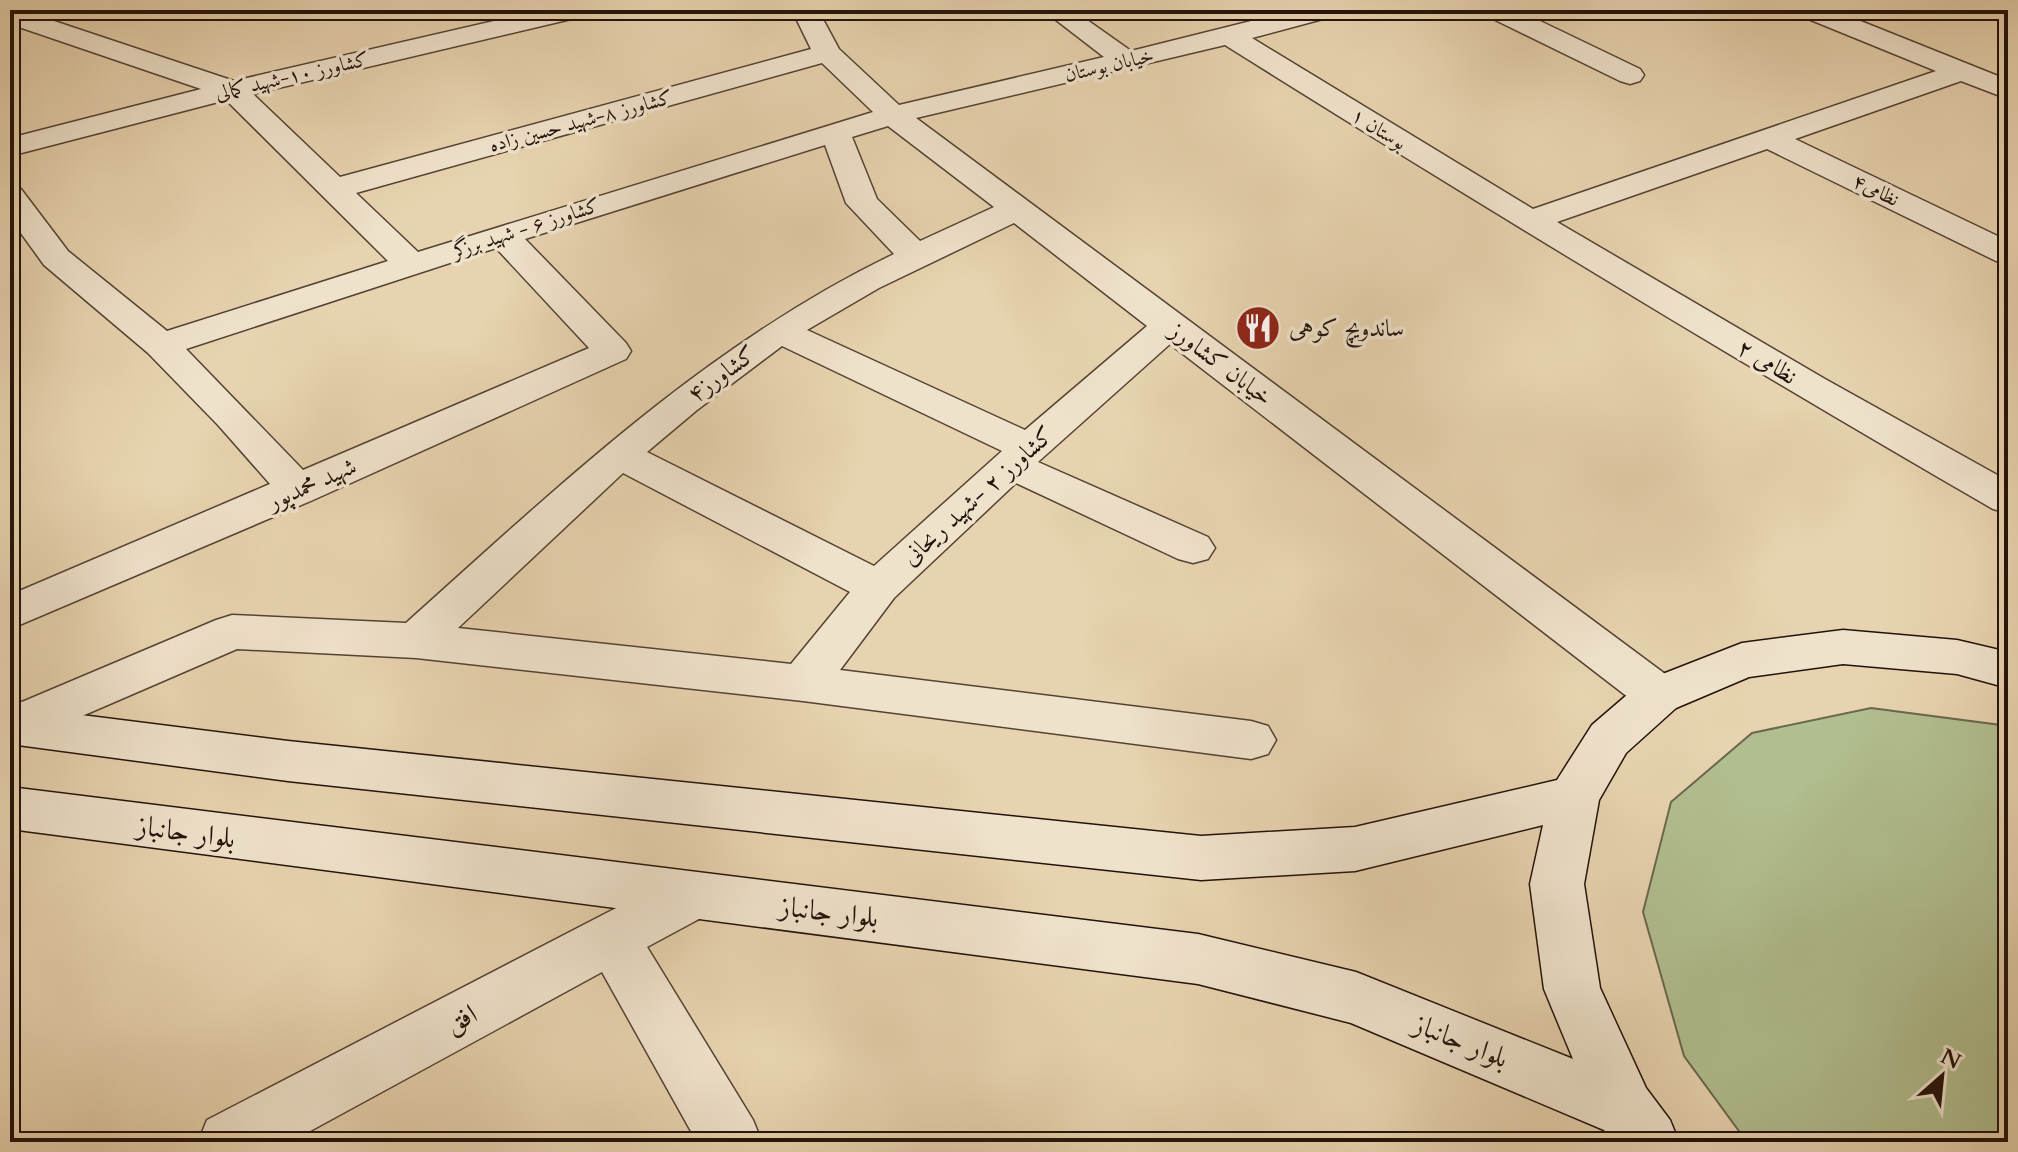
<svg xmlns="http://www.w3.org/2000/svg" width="2018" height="1152" font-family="Cardo,Amiri,serif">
<rect width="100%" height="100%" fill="#e7d3af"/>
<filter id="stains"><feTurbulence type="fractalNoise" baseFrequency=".0025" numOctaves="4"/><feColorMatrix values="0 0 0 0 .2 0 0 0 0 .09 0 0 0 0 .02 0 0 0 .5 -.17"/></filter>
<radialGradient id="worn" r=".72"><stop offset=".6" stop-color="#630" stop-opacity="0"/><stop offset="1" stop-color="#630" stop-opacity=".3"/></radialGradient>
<path fill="#b1be8f" stroke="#6a684d" stroke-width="2" d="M1871 708 2008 726V1142H1747L1684 1056 1643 912 1671 802 1752 733Z"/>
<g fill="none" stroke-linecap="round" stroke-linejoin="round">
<g stroke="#544234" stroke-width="3">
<path id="street" d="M10 10H21L234 81 541 10H588L584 16 253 94 340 177 811 49 792 10H818L839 49 899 105 1104 57 1043 10H1073L1131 51 1295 10H1338L1334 16 1252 38 1533 209 1936 71 1801 16 1797 10H1833L2008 80V99L1961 81 1795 139 2008 241V264L1996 261 1767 149 1557 222 1825 379 2008 481V513L1993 509C1733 359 1479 204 1225 45L916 118 1676 682 1683 695 1676 708 1659 713 1642 708 1170 344 1038 462 1208 537 1215 548 1208 559 1193 563 1178 559 1016 483 894 598 840 670 1251 721 1268 726 1276 740 1268 754 1251 759 803 701 416 658 237 649 15 745 10 743V698L22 702 216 620 232 615 406 623C559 486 707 344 894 254L846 203 825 145 525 239 626 343 631 351 626 359 313 500 10 629V595L270 484 218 425 148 353 44 265 10 218V186L21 189 68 251 167 331 388 261 226 100 10 156V138L201 89 10 24ZM822 63 873 112 418 252 356 193ZM888 126 994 207 920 241 877 199 852 137ZM1014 223 1147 326 1025 430 807 330 879 288ZM496 248 589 348 303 470 186 349ZM782 346 1002 451 874 566 647 452 697 410ZM623 473 850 592 791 664 458 628Z
M1483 10H1517L1640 69 1644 75 1640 81 1630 84 1620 81 1487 16Z
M693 872 712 878 720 895 712 912 647 947 753 1120 762 1142H697L602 972 290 1142H198L207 1120 674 878Z"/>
</g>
<g stroke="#23120b" stroke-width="3">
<path id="secondary" d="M1843 630 1957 640 2008 652V688L1957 674 1843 664 1749 677 1676 708 1626 753 1599 800 1584 884 1600 988 1646 1088 1670 1120 1679 1142H1612L1604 1130 1351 1023 1198 984 10 829V787L1198 934 1356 972 1573 1059 1544 989 1530 884 1543 825 1355 871 1201 880 288 781 10 744V706L288 741 1201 836 1355 827 1557 780 1592 725 1642 682 1742 643Z"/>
</g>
<use href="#street" fill="#efe2cb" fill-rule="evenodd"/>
<use href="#secondary" fill="#efe2cb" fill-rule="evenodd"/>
</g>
<defs>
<g id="restaurant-disc" transform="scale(2.3)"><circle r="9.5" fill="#8f2418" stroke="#efe2cb"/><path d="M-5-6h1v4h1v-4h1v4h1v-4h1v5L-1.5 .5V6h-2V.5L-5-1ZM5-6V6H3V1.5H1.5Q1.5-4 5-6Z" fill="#fff"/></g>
</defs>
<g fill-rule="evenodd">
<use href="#restaurant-disc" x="1258" y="328"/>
</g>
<g text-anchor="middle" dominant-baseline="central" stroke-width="7" stroke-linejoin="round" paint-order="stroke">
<g font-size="20" fill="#23120b" stroke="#efe2cb">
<text transform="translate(1109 65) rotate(-13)">خیابان بوستان</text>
<text transform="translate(292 76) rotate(-13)">کشاورز ۱۰-شهید کمالی</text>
<text transform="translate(581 121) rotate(-15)">کشاورز ۸-شهید حسین زاده</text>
<text transform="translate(1379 129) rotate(32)">بوستان ۱</text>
<text transform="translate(1876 190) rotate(26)">نظامی۴</text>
<text transform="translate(526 228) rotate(-18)">کشاورز ۶ - شهید برزگر</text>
</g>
<g font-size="24" fill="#23120b" stroke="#efe2cb" text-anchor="start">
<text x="1289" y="328">ساندویچ کوهی</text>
</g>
<g font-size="24" fill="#23120b" stroke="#efe2cb">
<text transform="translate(1767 362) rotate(31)">نظامی ۲</text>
<text transform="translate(1221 364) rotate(37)">خیابان کشاورز</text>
<text transform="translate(722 374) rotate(-36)">کشاورز۴</text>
<text transform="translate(312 484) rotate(-24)">شهید محمدپور</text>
<text transform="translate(978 496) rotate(-42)">کشاورز ۲ -شهید ریحانی</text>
</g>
<g font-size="28" fill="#23120b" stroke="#efe2cb">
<text transform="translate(186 832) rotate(8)">بلوار جانباز</text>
<text transform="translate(829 912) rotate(7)">بلوار جانباز</text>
<text transform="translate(461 1019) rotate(-28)">افق</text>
<text transform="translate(1461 1041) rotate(22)">بلوار جانباز</text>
</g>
</g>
<rect width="2018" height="1152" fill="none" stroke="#e7d3af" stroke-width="40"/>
<rect x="12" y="12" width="1994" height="1128" fill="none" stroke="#23120b" stroke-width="4"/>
<rect x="20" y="20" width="1978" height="1112" fill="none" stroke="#23120b" stroke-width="2"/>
<g transform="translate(1942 1076) rotate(27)" stroke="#efe2cb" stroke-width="6" paint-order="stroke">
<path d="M0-6L14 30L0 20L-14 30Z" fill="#23120b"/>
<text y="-12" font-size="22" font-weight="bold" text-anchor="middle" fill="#23120b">N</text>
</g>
<rect width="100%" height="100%" filter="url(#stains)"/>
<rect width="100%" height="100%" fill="url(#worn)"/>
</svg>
